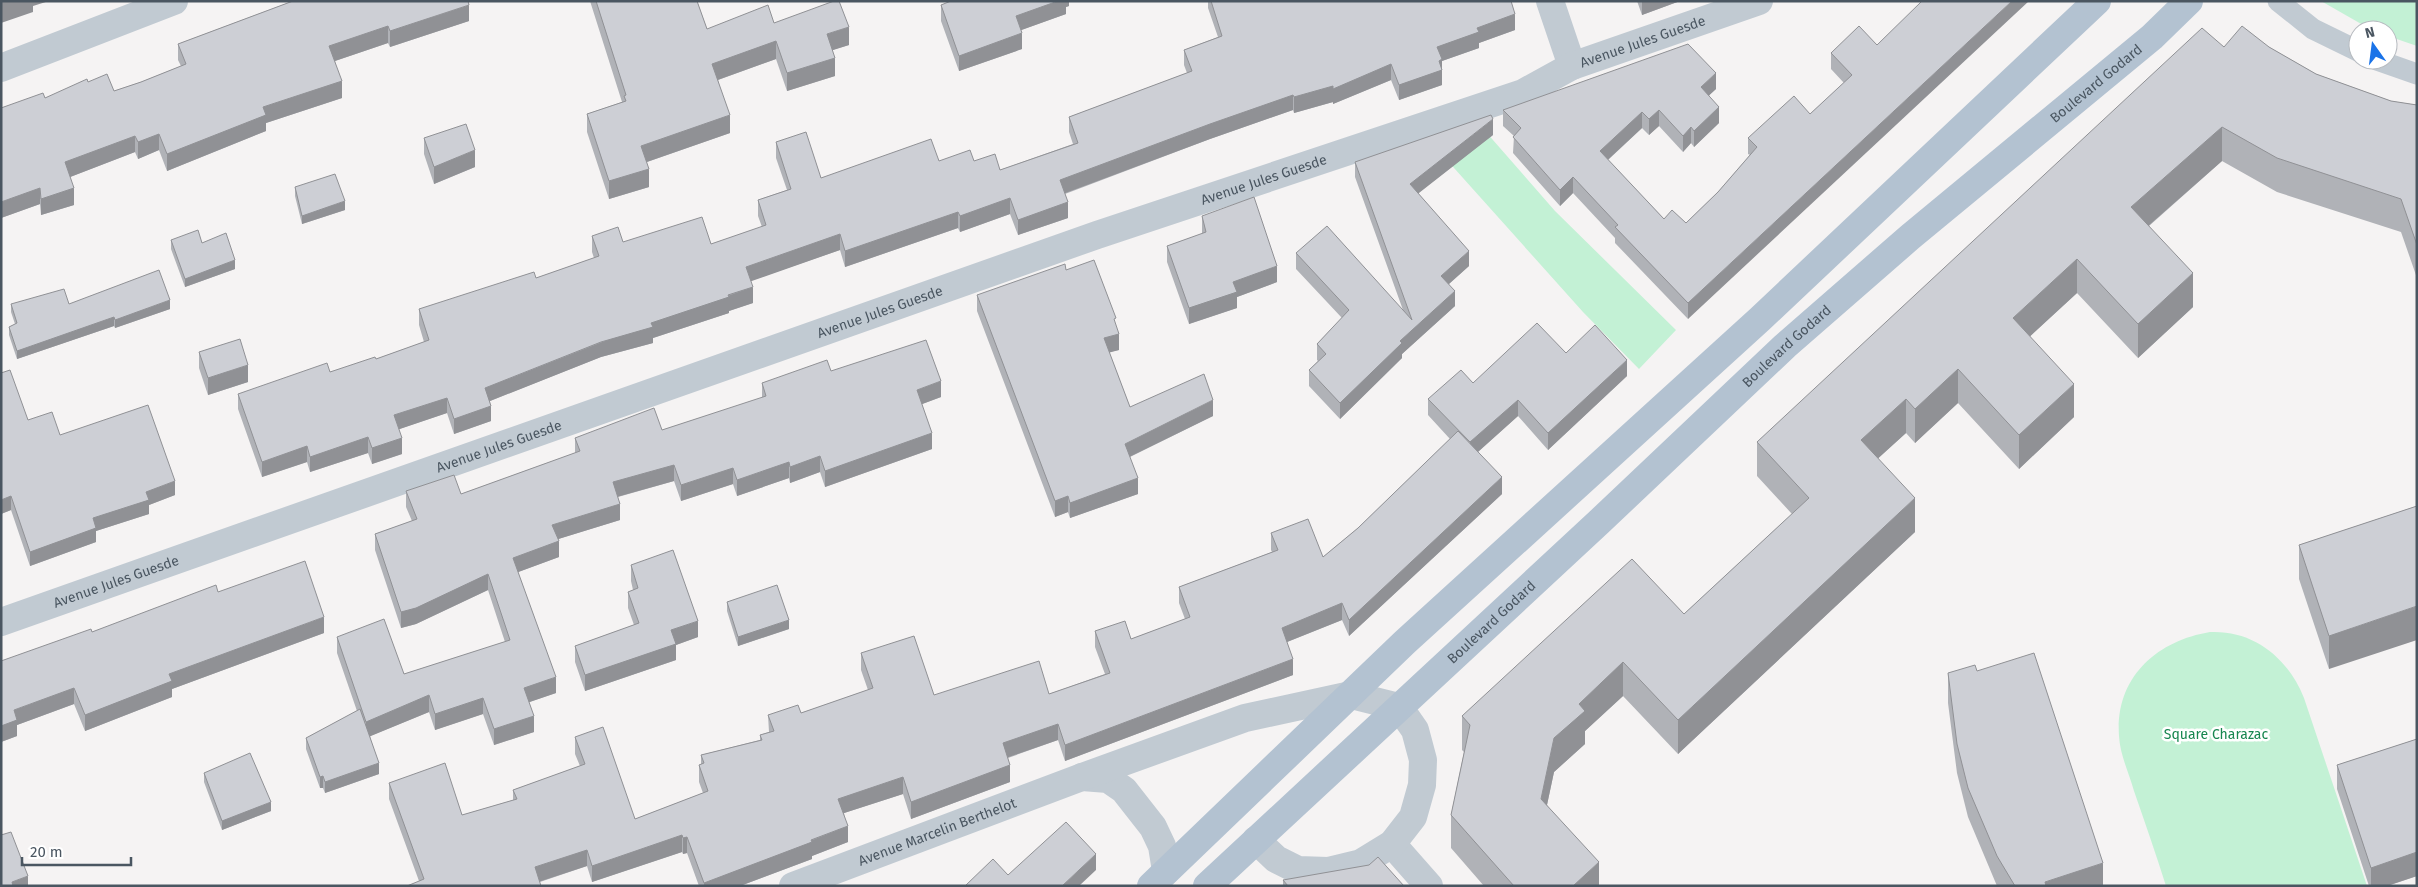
<svg xmlns="http://www.w3.org/2000/svg" width="2418" height="887" font-family="'Fira Sans',sans-serif">
<rect width="100%" height="100%" fill="#f5f3f3"/>
<path fill="#c3f1d5" d="M2321 1H2417V46L2388 36V30L2370 29Z
M1486 132 1555 211 1676 330 1639 369 1583 312 1437 149Z
M2210 632C2254 630 2288 658 2304 698L2367 886H2166C2156 854 2145 823 2134 791 2129 773 2120 755 2119 736 2115 678 2156 641 2210 632Z"/>
<g fill="none" stroke-linecap="round" stroke-linejoin="round">
<path stroke="#c1cad2" stroke-width="21" d="M2278 1 2313 29 2358 51
M2377 60 2417 74"/>
<g stroke="#c1cad2" stroke-width="28">
<path d="M1550 1 1572 66"/>
<path d="M1 68 174 1"/>
<path id="s1" d="M1 622 1097 235 1523 93 1572 66 1759 1"/>
<path d="M1082 777 1108 779 1124 790 1153 827 1162 846 1166 871"/>
<path d="M1392 844 1429 886"/>
<path id="s2" d="M793 886 1082 777 1245 718 1351 695 1399 707 1415 730 1423 760 1422 785 1413 817 1392 844 1361 863 1328 871 1298 870 1276 859 1256 840"/>
</g>
<g stroke="#b3c2d1" stroke-width="28">
<path d="M1151 886 1405 642 1760 319 2097 1"/>
<path id="s3" d="M1207 886 1599 522 1785 346 1910 237 2152 37 2189 1"/>
</g>
</g>
<path fill="#b0b2b7" d="M293 1 469 21 390 47 388 43 335 61 342 98 266 123V131L167 171 159 150 138 159 135 152 70 177 74 205 41 215 40 204 1 218 45 98 88 82 114 91 141 82 181 66 178 60V44Z
M590 1H697L707 29 774 23 849 45 832 50 835 76 787 91 776 59 718 80 730 133 647 162 649 187 609 199 587 132V114L622 102Z
M1069 1V6L1066 7V14L1021 30 1022 49 959 71 941 21V5Z
M1208 1H1511L1515 30 1479 43V48L1442 61V85L1399 100 1391 80 1333 104V102L1294 113 1293 110 1210 139 1065 194 1068 218 1018 235 1010 214 960 232 958 228 845 267 840 250 750 281 753 303 729 311V313L653 338V343L601 357 490 401 491 421 454 434 447 413 399 429 402 454 372 464 368 453 310 472 307 462 262 477 238 409V394L330 372 376 359 424 342 419 325V309L536 278 594 258 592 252V236L623 242 711 244 762 227 758 216V200L787 190 776 158V142L821 178 939 161H974L1000 170 1073 144 1069 132V117L1187 73 1184 65V50L1218 37 1208 8Z
M1637 1H1680L1642 15Z
M1877 45 1688 319 1615 243V238L1573 193 1560 206 1513 153 1514 136 1503 126V110L1716 89 1709 95 1719 123 1694 147 1691 143 1683 152 1659 126 1649 135 1642 128 1608 160 1664 219 1686 223 1718 192 1750 155 1748 154V138L1810 114 1844 83 1831 69V53Z
M2224 47H2269L2316 74 2391 101 2417 105V278L2401 232 2277 192 2222 161 2149 226 2193 307 2138 358 2077 293 2030 336 2074 417 2019 469 1958 403 1915 443 1906 433 1878 458 1915 532 1678 754 1623 696 1585 731V744L1554 772 1547 805 1599 886H1484L1451 848V815L1464 752 1462 750V716L1684 614 1792 514 1757 476V442Z
M1493 135 1418 193 1469 266 1449 284 1455 306 1402 354V358L1340 419 1309 386V370L1318 361 1317 360V344L1342 318 1296 269V253L1403 310 1355 177V162Z
M424 138 475 167 434 184 424 154Z
M295 187 345 210 302 224 295 196Z
M1202 216 1277 282 1237 297V308L1189 324 1167 262V246L1202 234Z
M171 240 202 243 235 269 185 287 171 249Z
M1066 270 1116 326 1119 350 1109 352 1130 407 1213 416 1130 457 1138 494 1070 518 1068 512 1055 517 977 311V295Z
M11 304H69L170 309 115 328 114 326 17 359 9 335V327L15 324 11 312Z
M199 352 248 382 208 395 199 368Z
M1566 353 1627 376 1548 450 1518 416 1478 452 1502 494 1349 636 1342 620 1287 642 1293 675 1065 761 1058 740 1008 758 1010 782 911 819 903 794 844 813 848 842 812 856V859L740 886H699L687 853 683 854 682 852 592 882 587 866 540 882 419 881 389 799V783L462 815 513 800V790L580 766 575 754V737L635 819 703 793 699 782V765L701 764V755L760 740V735L769 732 768 715 801 713 868 690 861 670V653L934 695 1049 694 1105 674 1095 647V631L1131 639 1185 619 1179 603V587L1272 552 1271 550V533L1323 557 1358 528 1450 439 1428 415V399Z
M831 371 941 397 922 404 932 449 825 487 820 472 790 483 789 478 737 496 733 484 681 501 674 481 618 497 620 520 558 539 559 557 518 572 556 693 529 702 534 732 494 745 483 714 435 730 429 712 370 736 379 774 325 793 323 788H320L306 749V738L357 711 337 653V637L404 674 505 642 488 590 416 624 401 628 375 550V534L412 521 406 507V491L461 494 575 453V438L662 430 762 398V383Z
M28 420 60 435 175 495 149 505V514L96 531V542L30 566 11 510 1 514Z
M2417 506 2329 669 2299 579V545Z
M631 565 698 637 676 645V660L585 691 575 662V646L634 625 628 608V592L633 590 631 581Z
M218 592 324 633 172 689V697L85 731 74 704 17 725V736L1 742 92 632Z
M727 602 789 629 738 646 727 611Z
M1977 671 2103 886H1997L1968 817 1957 773 1948 703V673Z
M2417 739V876L2387 886H2369L2337 789V765Z
M204 773 271 811 222 830 204 782Z
M1283 880 1404 886H1283Z"/>
<path fill="#909195" d="M1 1H49L33 6V12L1 23Z
M1058 1H1069V6L1066 7V14L1016 32V16Z
M1642 1H1680L1642 15Z
M2012 1H2029L1688 319V303Z
M469 5V21L390 47V31Z
M1515 14V30L1479 43V48L1442 61V85L1399 100V85L1437 47 1477 28Z
M388 26V43L329 63V46Z
M849 27V45L827 52V34Z
M1022 33V49L959 71V56Z
M776 41V59L712 82V64Z
M835 58V76L787 91V73Z
M1391 64V80L1333 104V89Z
M1716 73V89L1701 103V87Z
M342 81V98L266 123V131L167 171V154L263 107Z
M1333 86V102L1294 113V97Z
M1293 95V110L1210 139 1060 195V180L1210 124Z
M1719 107V123L1694 147V131Z
M1659 110V126L1649 135V119Z
M1642 112V128L1600 167V151Z
M730 115V133L641 164V146Z
M1493 119V135L1410 200V184Z
M1691 127V143L1683 152V136Z
M2222 127V161L2131 241V207Z
M159 134V150L138 159V142Z
M135 136V152L65 179V162Z
M475 150V167L434 184V167Z
M649 169V187L609 199V181Z
M1573 177V193L1560 206V190Z
M40 188V204L1 218V202Z
M74 188V205L41 215V199Z
M1010 198V214L960 232V216Z
M345 201V210L302 224V216Z
M1068 202V218L1018 235V220Z
M958 212V228L845 267V251Z
M840 234V250L746 283V267Z
M1469 251V266L1441 291V276Z
M2077 259V293L2013 352V318Z
M235 260V269L185 287V279Z
M1277 266V282L1237 297V308L1189 324V308L1233 282Z
M2193 273V307L2138 358V324Z
M753 287V303L729 311V313L653 338V343L601 357 485 403V388L651 323Z
M1455 291V306L1402 354V358L1340 419V403L1400 341Z
M170 300V309L115 328V320Z
M114 317V326L17 359V351Z
M1119 334V350L1104 354V338Z
M1627 360V376L1548 450V433Z
M248 365V382L208 395V378Z
M1958 369V403L1915 443V409Z
M941 381V397L917 406V390Z
M2074 384V417L2019 469V435Z
M447 398V413L394 431V415Z
M1906 399V433L1861 474V440Z
M1213 400V416L1125 459V444Z
M1518 400V416L1470 459V442Z
M491 406V421L454 434V419Z
M932 433V449L825 487V471Z
M368 437V453L310 472V457Z
M402 438V454L372 464V448Z
M307 446V462L262 477V462Z
M820 456V472L790 483V467Z
M789 462V478L737 496V480Z
M674 465V481L613 498V482Z
M733 468V484L681 501V485Z
M1502 477V494L1349 636V620Z
M1138 478V494L1070 518V503Z
M175 481V495L149 505V514L96 531V542L30 566V552L93 518 146 492Z
M11 496V510L1 514V500Z
M1068 496V512L1055 517V501Z
M1915 498V532L1678 754V720Z
M620 504V520L552 541V525Z
M559 541V557L513 574V558Z
M488 574V590L416 624 401 628V612Z
M1342 603V620L1282 644V628Z
M2417 606V640L2329 669V636Z
M324 617V633L172 689V697L85 731V715L169 674Z
M789 620V629L738 646V637Z
M698 621V637L676 645V660L585 691V675L671 630Z
M1293 659V675L1065 761V745Z
M1623 662V696L1585 731V744L1554 772 1541 833V799L1554 738 1579 704Z
M556 677V693L524 704V688Z
M74 688V704L17 725V736L1 742V726L14 710Z
M429 695V712L366 738V722Z
M483 698V714L435 730V714Z
M534 716V732L494 745V729Z
M1058 724V740L1003 759V743Z
M379 763V774L325 793V782Z
M1010 765V782L911 819V802Z
M323 776V788H320V777Z
M903 777V794L838 815V799Z
M271 802V811L222 830V821Z
M848 826V842L812 856V859L740 886H704V883Z
M682 835V852L592 882V866Z
M687 837V853L683 854V838Z
M587 850V866L535 883V867Z
M2417 852V876L2387 886H2371V868Z
M1096 854V870L1079 886H1062Z
M1599 862V886H1573Z
M2103 863V886H2045V882Z
M28 876V886H12V882Z"/>
<path fill="#cdcfd5" stroke="#909195" d="M293 1H468L469 5 390 31 388 26 329 46 342 81 263 107 266 115 167 154 159 134 138 142 135 136 65 162 74 188 41 199 40 188 1 202V108L43 93 45 98 87 79 88 82 107 74 114 91 141 82 186 64 178 44Z
M596 1H697L707 29 768 5 774 23 834 1H839L849 27 827 34 835 58 787 73 776 41 712 64 730 115 641 146 649 169 609 181 587 114 626 101 624 96 626 95Z
M951 1H1058L1016 16 1022 33 959 56 941 5Z
M1211 1H1511L1515 14 1477 28 1479 32 1437 47 1442 59 1439 61 1442 70 1399 85 1391 64 1333 89V86L1294 97 1293 95 1210 124 1060 180 1068 202 1018 220 1010 198 960 216 958 212 845 251 840 234 746 267 753 287 728 295 729 297 651 323 653 327 601 342 485 388 491 406 454 419 447 398 394 415 402 438 372 448 368 437 310 457 307 446 262 462 238 394 327 363 330 372 375 357 376 359 429 340 419 309 534 272 536 278 599 256 592 236 618 227 623 242 702 217 711 244 766 225 758 200 791 189 776 142 806 132 821 178 931 139 939 161 970 150 974 161 995 154 1000 170 1078 143 1069 117 1192 71 1184 50 1222 36Z
M1922 1H2012L1688 303 1615 227 1618 225 1573 177 1560 190 1513 137 1521 128 1503 110 1688 44 1716 73 1701 87 1719 107 1694 131 1691 127 1683 136 1659 110 1649 119 1642 112 1600 151 1664 219 1672 210 1686 223 1718 192 1757 147 1748 138 1794 96 1810 114 1852 75 1831 53 1859 26 1877 45Z
M2242 26 2269 47 2316 74 2391 101 2417 105V245L2401 199 2277 158 2222 127 2131 207 2193 273 2138 324 2077 259 2013 318 2074 384 2019 435 1958 369 1915 409 1906 399 1861 440 1915 498 1678 720 1623 662 1579 704 1585 711 1554 738 1541 799 1599 862 1573 886H1514L1451 815 1470 725 1462 716 1632 559 1684 614 1809 498 1757 442 2202 28 2224 47Z
M1491 115 1493 119 1410 184 1469 251 1441 276 1455 291 1400 341 1402 343 1340 403 1309 370 1326 354 1317 344 1349 310 1296 253 1327 226 1412 320 1355 162Z
M466 124 475 150 434 167 424 138Z
M335 174 345 201 302 216 295 187Z
M1254 197 1277 266 1233 282 1237 292 1189 308 1167 246 1206 232 1202 216Z
M198 230 202 243 226 233 235 260 185 279 171 240Z
M1094 260 1116 318 1114 319 1119 334 1104 338 1130 407 1204 374 1213 400 1125 444 1138 478 1070 503 1068 496 1055 501 977 295 1065 264 1066 270Z
M159 270 170 300 115 320 114 317 17 351 9 327 17 323 11 304 64 289 69 304Z
M1537 323 1566 353 1595 325 1627 360 1548 433 1518 400 1470 442 1428 399 1461 370 1473 383Z
M240 339 248 365 208 378 199 352Z
M926 340 941 381 917 390 932 433 825 471 820 456 790 467 789 462 737 480 733 468 681 485 674 465 613 482 620 504 552 525 559 541 513 558 556 677 524 688 534 716 494 729 483 698 435 714 429 695 366 722 337 637 384 619 404 674 510 640 488 574 416 608 401 612 375 534 417 519 406 491 454 475 461 494 580 451 575 438 654 408 662 430 766 396 762 383 827 360 831 371Z
M10 370 28 420 52 412 60 435 148 405 175 481 146 492 149 500 93 518 96 528 30 552 11 496 1 500V373Z
M1458 431 1502 477 1349 620 1342 603 1282 628 1293 659 1065 745 1058 724 1003 743 1010 765 911 802 903 777 838 799 848 826 811 840 812 842 704 883 687 837 683 838 682 835 592 866 587 850 535 867 541 886H407L424 879 389 783 445 763 462 815 517 799 513 790 585 764 575 737 603 727 635 819 708 791 699 765 704 763 701 755 762 740 760 735 774 731 768 715 798 705 801 713 873 688 861 653 914 636 934 695 1039 661 1049 694 1110 673 1095 631 1125 621 1131 639 1190 617 1179 587 1278 550 1271 533 1308 519 1323 557 1358 528Z
M2417 506V606L2329 636 2299 545Z
M673 550 698 621 671 630 676 644 585 675 575 646 639 623 628 592 638 588 631 565Z
M305 561 324 617 169 674 172 681 85 715 74 688 14 710 17 720 1 726V661L91 629 92 632 216 585 218 592Z
M777 585 789 620 738 637 727 602Z
M2034 653 2103 863 2045 882 2046 886H2015L1997 856 1968 788 1957 744 1948 673 1975 665 1977 671Z
M360 709 379 763 325 782 323 776 320 777 306 738Z
M2417 739V852L2371 868 2337 765Z
M250 753 271 802 222 821 204 773Z
M1066 822 1096 854 1062 886H965L993 859 1008 875Z
M11 832 28 876 12 882 13 886H1V835Z
M1378 857 1404 886H1288L1283 880 1369 865Z"/>
<g text-anchor="middle" dominant-baseline="central" stroke-width="5" stroke-linejoin="round" paint-order="stroke">
<g font-size="14" fill="#4a5661" stroke="#fff">
<text stroke="none"><textPath href="#s1" startOffset="1742">Avenue Jules Guesde</textPath></text>
<text stroke="none"><textPath href="#s3" startOffset="1198">Boulevard Godard</textPath></text>
<text stroke="none"><textPath href="#s1" startOffset="1338">Avenue Jules Guesde</textPath></text>
<text stroke="none"><textPath href="#s1" startOffset="932">Avenue Jules Guesde</textPath></text>
<text stroke="none"><textPath href="#s3" startOffset="792">Boulevard Godard</textPath></text>
<text stroke="none"><textPath href="#s1" startOffset="528">Avenue Jules Guesde</textPath></text>
<text stroke="none"><textPath href="#s1" startOffset="122">Avenue Jules Guesde</textPath></text>
<text stroke="none"><textPath href="#s3" startOffset="388">Boulevard Godard</textPath></text>
<text stroke="none"><textPath href="#s2" startOffset="154">Avenue Marcelin Berthelot</textPath></text>
</g>
<g font-size="14" fill="#17864f" stroke="#fff">
<text x="2216" y="734">Square Charazac</text>
</g>
</g>
<rect width="2418" height="887" fill="none" stroke="#4a5661" stroke-width="5"/>
<g transform="translate(2373 45) rotate(346)"><circle r="24" fill="#ffffff" stroke="#b7bbc0"/>
<path d="M0-4L9 19L0 12L-9 19Z" fill="#1a73e8"/>
<text y="-8" font-size="14" font-weight="bold" text-anchor="middle" fill="#4a5661">N</text>
</g>
<path d="M22 857v8h109v-8" fill="none" stroke="#4a5661" stroke-width="2.5"/>
<text x="30" y="857" font-size="15" fill="#4a5661" stroke="#ffffff" stroke-width="4" paint-order="stroke">20 m</text>
</svg>
